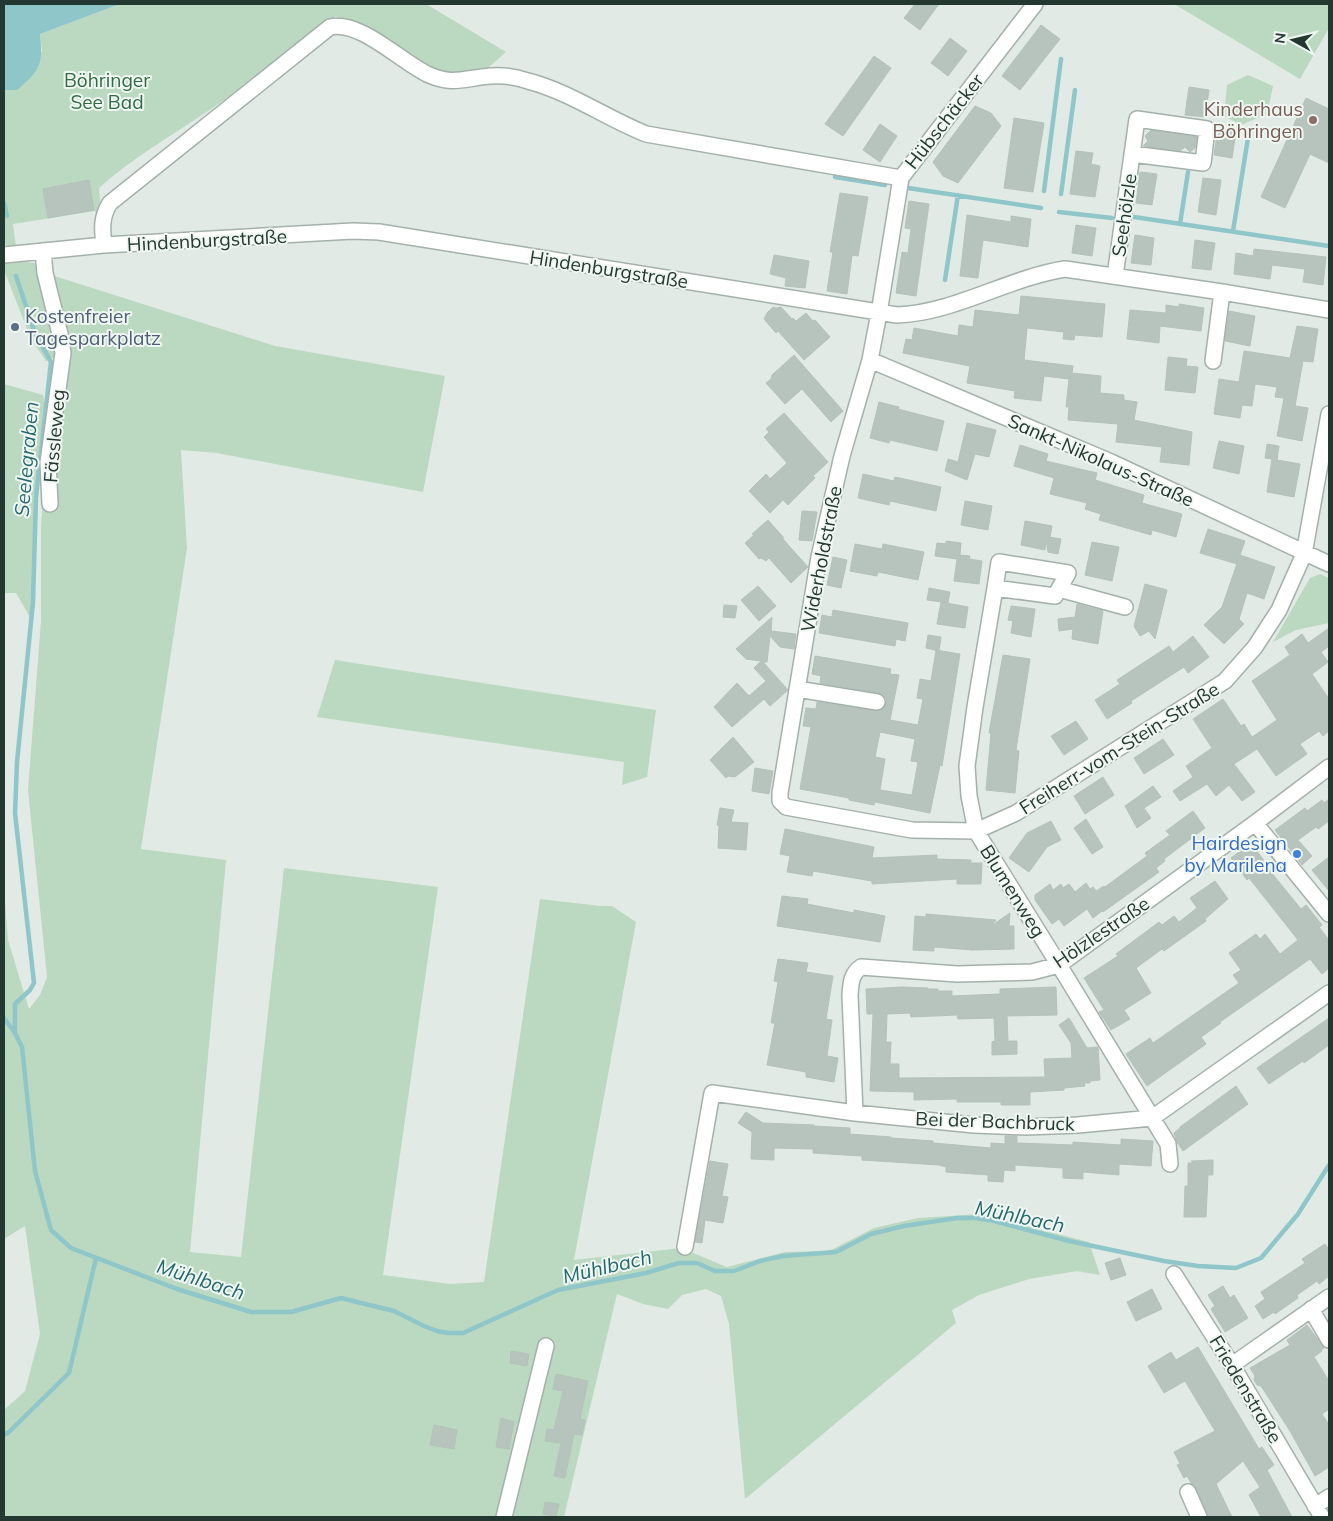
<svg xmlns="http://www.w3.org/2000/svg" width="1333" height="1521" font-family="Mulish,sans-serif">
<rect width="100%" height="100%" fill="#e1eae5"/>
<path fill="#bbd9c0" d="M120 4H426L506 52 481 74 440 78 336 16C295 48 254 80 211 109 173 135 133 157 99 188L102 226 95 211 13 224 16 246H6L4 238V90H17L42 51 40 34Z
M1174 4H1329V28L1300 79Z
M1248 75 1273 86 1267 114 1241 125 1224 116 1227 85Z
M18 261 36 263 45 273 275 346 445 376 423 492 217 453 181 450 187 548 141 849 226 860 190 1252 241 1257 284 868 438 887 383 1275 450 1284 484 1282 540 899 600 906H612L636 922 574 1260 681 1248 727 1267 785 1252 829 1251 874 1228 918 1218 980 1214 1089 1242 1100 1275 1077 1271 1029 1279 979 1295 952 1310 956 1323 745 1499 729 1324 721 1296 706 1289 682 1295 668 1309 643 1304 617 1294 564 1517H4V1410L25 1391 40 1334 25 1226 4 1239V890L8 940 29 1009 40 995 47 977 28 790 41 621V525L50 423 59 355 46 361 31 339 4 270V262Z
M4 384 43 395 46 412 36 497 31 619 16 593H4Z
M1320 574 1329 578V623L1296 630 1273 642 1310 578Z
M335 660 656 710 647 777 622 785 624 762 317 717Z"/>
<path fill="#8ec6c9" d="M4 4H120L40 34C43 64 41 70 17 90H4Z"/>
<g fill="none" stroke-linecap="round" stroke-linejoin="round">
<path stroke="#8ec6c9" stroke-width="4.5" d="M835 177 885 185
M908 188 1041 208
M1044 191 1061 59
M1061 194 1075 90
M4 203 7 216
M1059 212 1112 218
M1134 217 1329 246
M1180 224 1188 172
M1233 231 1248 138
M945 280 958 195
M4 1018 15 1033 22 1047 35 1171 51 1230 71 1248 177 1289 251 1312H291L341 1298 394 1311 424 1326 437 1331 448 1333H463L558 1290 646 1273 679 1263H697L715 1271H734L760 1261 783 1256 836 1252 871 1234 904 1226 957 1218H976L994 1221 1069 1241 1164 1261 1198 1266 1236 1268 1261 1258 1298 1214 1329 1165
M15 1032V1004L30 990 34 983 15 813 17 762 33 602 36 497 51 362 35 333 16 276
M4 1435 9 1432 69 1373 96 1258"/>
</g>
<path fill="#b6c4bd" stroke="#b4c2bb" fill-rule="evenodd" d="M915 4H939L920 30 904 18Z
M1041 25 1060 39 1020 90 1002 76Z
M950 38 967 51 948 76 931 63Z
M874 56 891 68 843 136 825 124Z
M1189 87 1209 90 1205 117 1185 115Z
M1306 98 1329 109V163L1310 154 1285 208 1261 197Z
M975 106 991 113 1001 126 958 183 943 176 933 162Z
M1014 118 1044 123 1033 192 1004 188Z
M880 124 897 136 880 162 863 150Z
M1218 129 1236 132 1232 158 1214 155Z
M1151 130 1197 137 1195 148 1190 152 1185 147 1180 151 1143 146 1148 141 1145 136Z
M1076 151 1093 153 1091 164 1100 166 1095 197 1070 194Z
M1140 172 1157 174 1152 205 1136 203Z
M1203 178 1221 180 1216 215 1198 212Z
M89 180 94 210 48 218 43 189Z
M840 193 868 197 858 256 852 255 847 294 827 291 833 252H830Z
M909 201 929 204 916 296 896 293 902 252 908 253 911 229 905 228Z
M967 215 1011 222V216L1031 219 1028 247 983 240 978 278 960 276Z
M1076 225 1096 228 1092 256 1072 253Z
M1135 235 1154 238 1151 265 1131 263Z
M1195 240 1215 243 1211 270 1192 268Z
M1254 249 1326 257 1323 285 1303 282 1305 269 1272 265 1270 279 1234 274 1236 253 1253 256Z
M774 255 809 261 805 288 785 286 786 278 770 274Z
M1021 296 1105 304 1102 337 1075 335 1074 340 1063 339 1064 332 1027 328 1024 360 1073 366 1072 373 1101 376 1100 393 1124 395V400L1137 402 1134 420 1192 432 1189 465 1160 462 1162 447 1116 442 1118 424 1068 420 1069 407H1066L1069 379 1044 376 1041 401 1014 398 1015 391 967 383 970 366 903 353 906 339 912 340 914 328 958 336 959 325 973 327 975 310 1019 315Z
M1179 304 1204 308 1201 331 1160 326 1159 343 1127 339 1130 310 1166 313V305L1179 307Z
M773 307 776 308 781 307 792 319 793 318 796 321 806 313 813 321 815 320 830 337 804 360 778 331 776 333 764 319 767 313Z
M1229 311 1255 316 1250 346 1225 341Z
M1297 326 1318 329 1313 362 1303 361 1295 406 1308 408 1302 441 1277 436 1284 398 1275 397 1277 387 1255 384 1252 406 1242 405 1240 418 1214 414 1219 379 1239 382 1244 351 1290 358Z
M794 355 843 411 831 422 802 389 785 404 766 383 771 379 772 375Z
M1168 357 1187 359 1186 366 1198 367 1195 393 1165 390Z
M879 402 899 407 898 409 944 421 937 451 890 440 889 443 870 438Z
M784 413 828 462 813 476 815 478 788 505 783 500 770 513 749 491 766 474 770 479 787 463 764 437 769 432 766 429Z
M967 423 996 430 989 457 975 454 967 480 945 471 948 459 958 462Z
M1219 441 1244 446 1239 474 1213 468Z
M1267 444 1279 446 1277 460 1300 464 1294 497 1267 492 1272 459 1265 458Z
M1020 445 1048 454 1046 461 1097 473 1095 480 1144 495 1142 503 1182 514 1176 537 1152 530 1151 535 1099 520 1101 514 1085 509 1087 503 1050 494 1054 478 1014 466Z
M863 474 894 481 895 477 941 487 936 511 890 501 889 505 858 498Z
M965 501 992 506 988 530 961 525Z
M802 511 817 512 812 541 799 540Z
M768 520 784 538H782L808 567 791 583 769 558 766 561 761 558 759 559 745 543 754 535 752 534Z
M1025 521 1052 526 1050 537H1049L1061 539 1058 554 1048 552 1046 540 1045 550 1021 545Z
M1208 529 1245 541 1240 555 1275 567 1264 599 1247 593 1239 619 1244 624 1224 644 1204 625 1222 607 1239 558 1237 564 1200 553Z
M946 541 961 543 960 555 970 556 969 559 982 561 979 584 954 581 957 559 935 556 937 543 946 544Z
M1092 542 1119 547 1112 581 1085 575Z
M855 544 882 549 883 544 924 552 918 580 878 572 877 576 850 571Z
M833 557 847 560 841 588 827 585Z
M1145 584 1167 590 1155 639 1149 631 1140 636 1134 626Z
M758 586 776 606 759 621 741 600Z
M929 588 950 592 948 603 927 600Z
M941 602 968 607 965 628 937 624Z
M1077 604 1103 611 1098 644 1072 639 1073 629 1059 631 1058 619 1075 617Z
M724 605 737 606 735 618 723 617Z
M1011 606 1035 609 1031 637 1011 633 1013 621 1008 620Z
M833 610 908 623 905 641 896 639 895 646 819 633 822 615 832 617Z
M772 617 771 631 796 634 794 649 780 647 770 636 767 662H763L788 690 770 706 764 699 732 727 714 707 737 683 749 696 766 681 754 668 761 661 746 659 736 649Z
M1329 628V646L1321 652 1328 662 1312 674 1329 699V731L1323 736 1319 731 1300 744 1307 754 1276 776 1257 749 1234 764 1255 792 1242 801 1229 785 1216 796 1207 784 1180 801 1173 791 1193 777 1186 766 1212 748 1193 719 1223 699 1241 726 1244 724 1252 737 1277 720 1252 681 1290 655 1285 647 1302 634 1308 643Z
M928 635 941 637 939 651 926 648Z
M1193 636 1209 657 1188 673 1184 667 1131 701 1132 703 1107 719 1095 700 1120 684 1117 680 1169 646 1173 652Z
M936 650 960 654 942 766 940 765 930 813 875 802 874 805 849 800V798L800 789 811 727 803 726 806 708 816 709 817 702 876 711 884 708 886 703V698L879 693 820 683 821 676 812 674 815 656 891 669 890 674 899 675 890 720 918 725 923 699 917 698 920 679 931 681ZM880 732 915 739 911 761 918 762 912 795 880 790 885 759 875 757Z
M1003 655 1030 659 1016 750 1019 751 1015 793 986 790 991 733H989Z
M1076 721 1088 739 1064 755 1051 736Z
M733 737 754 762 735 777 728 776 726 778 710 760Z
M1163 739 1174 755 1144 774 1134 758Z
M755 768 773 771 769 794 752 791Z
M1103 777 1114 795 1085 814 1074 796Z
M1153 786 1161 797 1144 808 1151 818 1137 828 1125 806Z
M1329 799V821L1318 829 1316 827 1298 840 1312 856 1302 865 1275 830 1305 808 1307 811 1322 800 1324 803Z
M720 808 734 810 731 822 748 823 746 850 718 848 719 826 717 825Z
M1193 811 1205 828 1164 859 1165 861 1156 868 1159 872 1103 912 1102 911 1093 918 1087 909 1064 926 1059 919 1052 924 1035 900V895L1050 884 1053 890 1061 884 1063 888 1069 884 1075 892 1086 883 1090 889 1093 887 1096 891 1104 886 1105 887 1147 856 1145 853 1170 835 1166 831Z
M1086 819 1103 847 1092 854 1074 828Z
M1051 821 1061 840 1047 847 1029 872 1009 858 1027 833Z
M785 829 874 847 872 858 937 855V859L971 860V863H982L981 884H957V879L872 884V881L813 871 812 876 787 872 790 856 780 854Z
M1251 843 1267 865 1266 866 1301 909 1306 905 1322 925 1319 927 1329 940V968L1322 974 1310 959 1220 1022 1221 1023 1201 1037 1206 1044 1147 1086 1126 1054 1150 1038 1153 1043 1239 983 1233 975 1241 970 1229 953 1256 934 1260 939 1265 934 1280 954 1298 940 1249 878 1247 880 1231 858Z
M1329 857V891L1312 870Z
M1215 881 1228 899 1205 919 1206 921 1164 951 1162 949 1136 968 1151 993 1124 1010 1130 1019 1111 1030 1099 1012 1104 1010 1084 978 1118 956 1116 954 1159 922 1162 925 1174 916 1179 922 1197 908 1190 898Z
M782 896 808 899 807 904 854 913V910L885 916 880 942 777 926Z
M1010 913 1009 926H1014V949L973 950 934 947V951L913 950 915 916 926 917V914L996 920 991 926Z
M778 959 808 963 806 972 833 976 826 1019 832 1020 827 1056 838 1058 834 1082 806 1077V1072L767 1065 775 1023H771L778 982 774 981Z
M902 987 928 988V989H938V991H952V996L1000 994V989L1056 987 1057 1015 1007 1016 1008 1041H1017V1054L992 1055V1042L995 1041 994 1018 958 1019 957 1015 911 1017 910 1013 887 1014 886 1042H891L890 1064H899V1078L1045 1077 1044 1059 1072 1058 1071 1043 1059 1025 1069 1018 1087 1048 1098 1047 1100 1080 1090 1081V1083H1084L1085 1086 1064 1088V1090L1030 1092V1105H1001V1102H957V1099L914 1100V1092L870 1091 873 1014H867L866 989Z
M1329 1018V1045L1304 1063 1303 1061 1269 1084 1257 1068Z
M1236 1086 1248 1104 1183 1151 1177 1142 1174 1133 1180 1128V1127Z
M746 1112 763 1123 814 1125V1126L850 1128V1134L891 1137V1138L933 1141V1143L991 1148V1143L1005 1144V1136H1017V1143L1073 1145V1142L1121 1145V1139L1153 1141 1151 1166 1119 1164V1175L1083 1172V1179L1063 1178V1168L1015 1165V1171L1004 1170 1003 1182 988 1181V1175L946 1172V1167L939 1165 862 1160V1156L813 1153V1149L774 1148V1160L751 1159 752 1132 738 1123Z
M1213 1160V1175H1208L1206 1217H1184L1185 1186H1188V1163H1193L1191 1161Z
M710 1161 728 1164 722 1196 728 1197 723 1223 705 1220 702 1243 695 1242Z
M1325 1244 1329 1250V1276L1319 1284 1317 1281 1297 1295 1298 1298 1275 1314 1274 1312 1263 1319 1255 1306 1265 1299 1261 1292 1305 1263 1302 1259Z
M1120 1258 1126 1275 1111 1280 1105 1263Z
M1223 1286 1230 1298 1234 1295 1248 1318 1225 1332 1211 1309 1215 1306 1208 1295Z
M1152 1289 1162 1309 1136 1321 1127 1302Z
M1307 1325 1324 1348 1321 1350 1322 1351 1314 1357 1329 1381V1409L1322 1414 1329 1425V1467L1315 1476 1290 1431 1261 1386 1257 1385 1254 1380 1255 1376 1250 1368 1290 1345 1287 1340Z
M1198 1347 1259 1449 1262 1447 1274 1465 1267 1470 1292 1517H1261L1249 1495 1260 1487 1243 1461 1216 1484 1232 1517H1208L1196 1488 1191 1483 1187 1476 1184 1478 1177 1465 1180 1464 1174 1452 1215 1431 1185 1381 1164 1393 1148 1366 1171 1352 1176 1360Z
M511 1351 529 1354 527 1366 510 1363Z
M556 1374 588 1381 580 1419 585 1420 582 1435 574 1434 565 1478 554 1476 561 1443 545 1441 547 1429 554 1430 563 1391 553 1389Z
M501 1418 514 1422 509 1449 496 1447Z
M434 1425 457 1430 454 1449 430 1445Z
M545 1502 559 1504 556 1517 543 1514Z"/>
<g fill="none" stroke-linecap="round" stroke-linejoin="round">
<g stroke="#a4b1ab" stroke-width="18">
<path id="minor" d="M1035 4 901 178 879 313 870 360 842 456 819 557 780 793V801L786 807 912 830 976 831 1016 813 1225 681 1255 647 1279 610 1304 554 1329 414
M901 178 646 134C606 118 570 92 528 81 516 77 503 75 491 76 464 78 453 86 427 74 400 61 360 20 330 27L110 203C101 217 102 229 104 245L353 231 379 232 897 315C954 313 1008 278 1065 269L1222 292 1329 310
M43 251 45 273 60 334 63 353 48 462 50 504
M4 255 104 245
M1115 276 1137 119 1207 129 1203 163 1132 154
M870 360 1111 462 1329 564
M1213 361 1222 292
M995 588 999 562 1068 573 1055 596 995 588 975 707 967 766 969 796 976 831 1059 965 1168 1144 1170 1164
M1059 589 1125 607
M797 689 877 702
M1255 823 1329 914
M855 1113 850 995C851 983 851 974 861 967L957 974 1032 972 1059 965 1255 823 1329 767
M685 1247 712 1093 855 1113 974 1125 1026 1127 1078 1125 1152 1118 1329 993
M1174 1274 1232 1365 1322 1517
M1311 1309 1329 1340
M1232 1365 1329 1297
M1188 1492 1199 1517
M1315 1506 1329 1497
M504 1517 546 1346"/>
</g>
<use href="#minor" stroke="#fff" stroke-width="15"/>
</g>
<circle fill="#8d6e63" stroke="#f0f7f3" stroke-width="2" cx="1313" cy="120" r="5"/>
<circle fill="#5c6f8a" stroke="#f0f7f3" stroke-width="2" cx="15" cy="327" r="5"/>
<circle fill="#3f7fe0" stroke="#f0f7f3" stroke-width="2" cx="1297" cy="854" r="5"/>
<g text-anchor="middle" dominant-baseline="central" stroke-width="4" stroke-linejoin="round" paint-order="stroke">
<g font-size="19" fill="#316b42" stroke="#f0f7f3">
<text x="107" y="80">Böhringer<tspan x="107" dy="22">See Bad</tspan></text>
</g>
<g font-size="19" fill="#785e54" stroke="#f0f7f3" text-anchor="end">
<text x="1303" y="109">Kinderhaus<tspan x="1303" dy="22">Böhringen</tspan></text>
</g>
<g font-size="19" fill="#233830" stroke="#f0f7f3">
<text transform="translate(944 121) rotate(-52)">Hübschäcker</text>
<text transform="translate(1124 215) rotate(-82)">Seehölzle</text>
<text transform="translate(207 240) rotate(-3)">Hindenburgstraße</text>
<text transform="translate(609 269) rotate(9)">Hindenburgstraße</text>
<text transform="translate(54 436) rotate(-85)">Fässleweg</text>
<text transform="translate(1101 460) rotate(24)">Sankt-Nikolaus-Straße</text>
<text transform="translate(821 559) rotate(-79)">Widerholdstraße</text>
<text transform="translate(1119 748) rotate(-32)">Freiherr-vom-Stein-Straße</text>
<text transform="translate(1013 891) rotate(58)">Blumenweg</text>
<text transform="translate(1101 932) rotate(-34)">Hölzlestraße</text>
<text transform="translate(995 1121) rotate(2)">Bei der Bachbruck</text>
<text transform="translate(1246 1389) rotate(59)">Friedenstraße</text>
</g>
<g font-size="19" fill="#4e5e75" stroke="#f0f7f3" text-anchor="start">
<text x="25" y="316">Kostenfreier<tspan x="25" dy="22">Tagesparkplatz</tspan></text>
</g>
<g font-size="19" fill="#366cbe" stroke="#f0f7f3" text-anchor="end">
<text x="1287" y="843">Hairdesign<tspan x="1287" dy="22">by Marilena</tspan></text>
</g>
<g font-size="20" font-style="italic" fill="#24696d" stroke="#f0f7f3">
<text transform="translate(26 459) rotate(-85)">Seelegraben</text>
<text transform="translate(1020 1216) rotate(12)">Mühlbach</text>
<text transform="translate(607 1266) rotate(-13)">Mühlbach</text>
<text transform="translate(201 1279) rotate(18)">Mühlbach</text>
</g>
</g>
<rect width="1333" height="1521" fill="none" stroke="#233830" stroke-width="10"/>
<g transform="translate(1293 40) rotate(278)" stroke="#f0f7f3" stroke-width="4" paint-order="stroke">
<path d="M0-4L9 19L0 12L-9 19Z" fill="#233830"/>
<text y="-8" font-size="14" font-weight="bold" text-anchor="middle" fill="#233830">N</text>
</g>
</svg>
